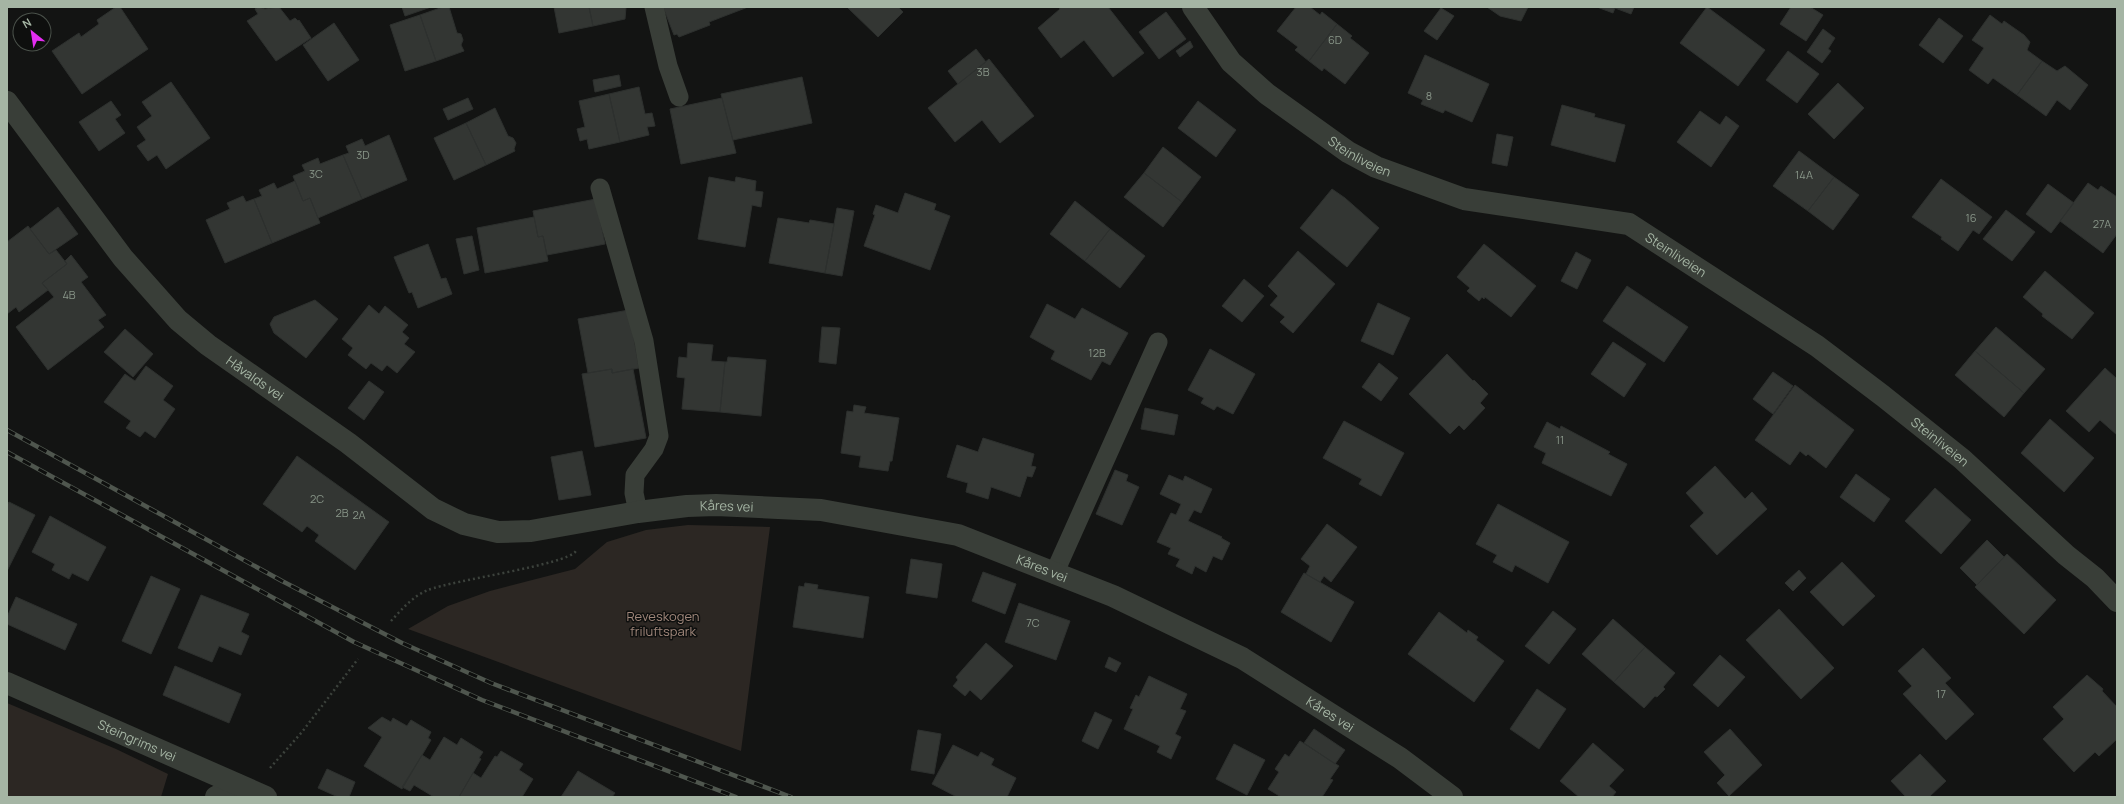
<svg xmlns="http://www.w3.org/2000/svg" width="2124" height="804" font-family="Manrope,sans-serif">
<rect width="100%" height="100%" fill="#131413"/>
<path fill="#2c2723" d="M688 525 770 527 741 751 408 629 448 606 490 591 575 569 607 542 646 530Z
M7 703 116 749 168 774 161 797H7Z"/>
<path fill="#333633" stroke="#2d302e" d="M116 7H120L148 49 82 94 52 51 79 33 81 37 99 24 97 20Z
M258 7 265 9 279 7 290 21 295 18 298 21 299 20 311 38 276 61 247 21 258 14 255 9Z
M402 7H431L405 16Z
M443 7H449L457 33 461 34 463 40 461 45 464 51 436 61 420 15Z
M554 7H589L593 26 559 33Z
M589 7H626L625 19 593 26Z
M663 7H748L709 22 710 25 679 37 677 34 674 35Z
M847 7H898L903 12 878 37Z
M1059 7H1108L1144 53 1113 77 1084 40 1061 58 1038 28 1060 9Z
M1296 7H1310L1320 15 1322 12 1337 24 1309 61 1295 50 1298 47 1277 31Z
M1487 7H1528L1521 21 1500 16Z
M1597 7H1634L1631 14 1615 8 1613 13Z
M1707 7 1765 50 1738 86 1680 43Z
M1791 7H1810L1823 15 1806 41 1780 24Z
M1441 8 1454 16 1437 40 1424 31Z
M1166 12 1186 39 1159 59 1139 32Z
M420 15 436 61 405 71 390 25Z
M1990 15 2002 24 2004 21 2024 35 2030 42 2027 50 2042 61 2017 95 1993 78 1988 84 1969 70 1984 48 1972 40Z
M1939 18 1963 36 1943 63 1919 45Z
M334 23 359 60 328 81 303 45Z
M1337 24 1352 36 1350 38 1369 53 1345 84 1324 68 1322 71 1309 61Z
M1823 29 1835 38 1828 49 1831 51 1822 63 1807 52Z
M1190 41 1193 47 1180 57 1176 51Z
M976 49 986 62 958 84 948 71Z
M1788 51 1819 74 1797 103 1766 80Z
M1425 55 1489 84 1472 122 1445 110 1443 113 1421 104 1423 100 1408 93Z
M989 59 1034 116 1000 143 982 120 955 142 928 108Z
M2042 61 2057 71 2065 66 2088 85 2070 110 2057 100 2046 116 2017 95Z
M619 75 621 86 595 92 593 80Z
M802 77 812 123 733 140 721 94Z
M171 82 210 138 166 169 157 155 148 161 137 146 146 140 137 127 152 116 142 102Z
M1838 83 1864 108 1834 139 1808 114Z
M639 87 645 114 652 113 655 126 647 127 649 135 620 142 609 94Z
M609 94 620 142 589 149 587 139 580 141 577 129 585 127 579 101Z
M468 98 473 109 448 120 443 109Z
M722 98 736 153 681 164 670 109Z
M111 101 121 115 115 119 125 133 99 151 79 122Z
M1198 101 1236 130 1216 157 1178 128Z
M1562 105 1595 114 1594 117 1625 125 1615 162 1551 145Z
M495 108 508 136 513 138 516 143 514 149 515 151 486 165 466 123Z
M1700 111 1720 125 1726 116 1739 126 1711 167 1677 142Z
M466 123 486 165 454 180 434 138Z
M1497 134 1513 137 1507 166 1492 163Z
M389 135 407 180 362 199 343 155 349 153 346 146 362 139 365 146Z
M1163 147 1201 177 1182 202 1144 173Z
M1799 151 1834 177 1808 211 1773 186Z
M343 155 362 199 318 218 310 198 303 201 293 176 305 171 302 165 318 158 320 164Z
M1144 173 1182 202 1163 227 1124 197Z
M709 177 735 182 736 177 756 181 755 191 763 192 761 207 752 205 745 247 698 239Z
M1834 177 1859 195 1833 230 1808 211Z
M1941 179 1992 217 1979 234 1973 230 1958 251 1941 239 1942 237 1912 217Z
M295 181 303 201 310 198 320 223 272 243 254 199 262 196 259 190 274 183 277 189Z
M2088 183 2098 190 2101 186 2117 197V234L2103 253 2060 221Z
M2048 184 2074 203 2051 233 2026 214Z
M1332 189 1345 198 1379 228 1347 267 1300 228Z
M905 193 936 204 934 210 950 216 930 270 864 246 875 215 873 214 876 205 898 213Z
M243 196 246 202 254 199 272 243 225 263 206 220 230 209 227 203Z
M596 199 605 244 547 255 543 236 538 237 533 211Z
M1075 201 1110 229 1085 261 1050 234Z
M58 207 78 234 49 254 30 229Z
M837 208 854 211 842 276 825 273Z
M2006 210 2035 232 2012 261 1983 239Z
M534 217 538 237 543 236 548 261 485 273 477 228Z
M778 218 809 223 810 220 834 224 825 273 769 263Z
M28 226 49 254 56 250 67 264 42 283 48 290 19 312 16 307 7 314V242Z
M1110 229 1145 256 1120 288 1085 261Z
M472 236 479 270 464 274 456 239Z
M428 244 441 279 446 278 452 294 418 308 412 292 409 293 394 257Z
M1484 244 1536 286 1511 317 1485 297 1484 299 1482 297 1479 301 1467 291 1470 288 1457 277Z
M1298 251 1335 284 1293 333 1280 322 1285 317 1270 305 1278 296 1268 286Z
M1576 252 1591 260 1577 289 1561 281Z
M71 255 88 277 81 282 106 315 98 320 104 327 48 370 16 327 54 297 42 283 67 264 65 261Z
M2045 271 2094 313 2072 339 2042 316 2043 314 2023 297Z
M1244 279 1264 296 1242 322 1222 306Z
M1627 286 1688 327 1664 362 1603 321Z
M315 300 338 319 306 358 274 333 270 324 274 317Z
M1378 303 1410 318 1393 355 1361 341Z
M1047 304 1075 319 1082 308 1128 333 1110 365 1102 361 1091 380 1051 359 1055 351 1030 337Z
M369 305 379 314 385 306 408 325 402 332 409 338 404 344 415 352 397 373 387 365 382 371 371 363 366 369 348 355 353 348 342 339Z
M629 310 639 368 612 373V369L588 373 578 319Z
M822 327 840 328 836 364 819 362Z
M1996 327 2045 369 2024 393 1975 351Z
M125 329 153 354 133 377 104 352Z
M1613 342 1646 364 1624 397 1591 374Z
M688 343 713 345 711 361 725 362 720 412 682 409 685 378 677 377 679 357 687 358Z
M1210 349 1255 374 1233 414 1217 406 1214 410 1201 403 1204 398 1188 390Z
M1975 351 2024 393 2004 417 1955 375Z
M1447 354 1473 381 1474 380 1488 394 1480 403 1485 408 1464 430 1459 425 1450 434 1409 394Z
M728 357 766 360 761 416 720 412 725 362H727Z
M1379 363 1398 378 1381 401 1362 387Z
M146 366 173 386 163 400 175 409 155 438 145 431 140 437 126 428 131 421 104 402 125 374 135 381Z
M2105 368 2117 379V435L2100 420 2089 432 2066 411Z
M612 369V373L633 369 646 438 595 447 582 374Z
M1773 372 1793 386 1773 414 1753 399Z
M369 381 384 392 364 420 348 408Z
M1795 385 1854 430 1826 468 1808 454 1806 456 1800 451 1790 465 1755 440Z
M854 405 866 407 864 413 899 418 892 461H890L888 471 859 467 861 456 841 453 847 411 853 412Z
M1145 408 1178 415 1174 435 1141 429Z
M2050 419 2094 458 2064 492 2021 453Z
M1344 421 1404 453 1381 496 1359 484 1362 479 1323 458Z
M1547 422 1560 429 1561 426 1610 452 1608 454 1627 464 1611 496 1542 463 1546 453 1534 447Z
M983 438 1034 454 1031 466 1036 467 1032 477 1027 476 1020 497 991 487 988 499 966 492 968 483 947 477 957 445 978 452Z
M582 451 591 495 559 500 551 457Z
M297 456 389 522 355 570 315 541 319 535 307 526 302 532 263 504Z
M1715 466 1745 499 1752 492 1767 509 1717 555 1690 526 1704 513 1686 493Z
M1115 470 1128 475 1126 481 1139 487 1122 525 1096 514Z
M1856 474 1890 499 1874 522 1840 497Z
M1169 475 1183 481 1185 476 1212 489 1201 513 1194 510 1188 521 1222 537 1221 538 1230 543 1222 560 1213 556 1206 572 1195 566 1192 574 1176 566 1180 559 1168 554 1171 548 1157 542 1171 513 1176 515 1181 504 1160 494Z
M1935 488 1971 520 1941 554 1905 521Z
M9 502 35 515 7 571V505Z
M1498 504 1569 542 1548 583 1515 565 1512 572 1493 562 1497 555 1476 544Z
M50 516 106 547 88 581 72 573 69 579 52 570 55 564 32 552Z
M1327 524 1357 547 1331 582 1324 576 1320 582 1306 574 1310 566 1301 559Z
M1987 540 2004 557 1977 585 1960 568Z
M2007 554 2056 600 2024 634 1975 587Z
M911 559 942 564 937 598 906 593Z
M1842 562 1875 596 1843 626 1810 592Z
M1799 570 1806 578 1793 591 1785 583Z
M983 572 1016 584 1005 614 972 601Z
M1304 573 1354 602 1331 642 1281 612Z
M151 576 180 589 151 654 122 641Z
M805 583 818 585 817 589 869 597 863 638 793 627 799 586 804 587Z
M201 595 249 614 241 632 249 636 241 655 219 646 212 662 178 648Z
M16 597 77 624 65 650 7 624V617Z
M1019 603 1070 621 1056 660 1005 642Z
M1779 609 1834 668 1801 699 1746 640Z
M1553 611 1576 629 1549 664 1525 646Z
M1439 612 1467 633 1468 630 1478 637 1476 640 1504 661 1474 702 1408 654Z
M1613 619 1645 647 1614 682 1582 654Z
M986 643 1013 666 981 700 970 690 965 696 953 686 958 680 956 677Z
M1645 647 1675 673 1663 687 1665 689 1657 697 1655 696 1644 708 1614 682Z
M1923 648 1951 678 1945 683 1974 714 1946 740 1903 694 1912 686 1898 671Z
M1720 655 1745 677 1718 707 1693 685Z
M1109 657 1121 663 1116 672 1105 667Z
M175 666 241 694 229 723 163 695Z
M2087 675 2103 689 2102 691 2117 707V739L2099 756 2095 752 2074 772 2043 739 2064 719 2053 707Z
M1149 676 1187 694 1180 709 1186 711 1175 734 1181 737 1171 759 1157 752 1160 746 1124 729 1133 709 1130 708 1136 695 1139 697Z
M1537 689 1566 709 1539 749 1510 729Z
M1095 712 1112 720 1098 749 1082 741Z
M382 717 391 722 393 718 407 726 411 720 431 732 428 738 431 740 402 789 364 766 382 737 368 728Z
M1314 729 1345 750 1335 764 1304 743Z
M1730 729 1762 765 1729 796 1717 783 1725 775 1704 752Z
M918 730 941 734 934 774 911 770Z
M444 737 457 745 461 738 483 752 479 758 481 759 459 797H434L414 785 410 791 402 787 422 755 430 760Z
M1300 741 1339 766 1330 779 1333 780 1322 797H1281L1268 789 1279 772 1275 769 1285 754 1289 757Z
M1593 743 1624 770 1609 786 1616 792 1612 797H1579L1560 781Z
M1234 744 1265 760 1247 795 1216 779Z
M953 745 978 757 981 752 994 759 991 765 1016 778 1007 797H957L932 784Z
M501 751 523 764 519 770 533 779 522 797H459L473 773 481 778 495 756 497 757Z
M1920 754 1946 781 1929 797H1906L1891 781Z
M327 769 355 782 349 797H338L318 788Z
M578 771 615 793 612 797H561Z"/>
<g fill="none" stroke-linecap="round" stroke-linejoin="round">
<path stroke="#3c423c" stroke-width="2.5" stroke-dasharray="2 3" stroke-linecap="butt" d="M391 621C402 609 413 596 428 590 453 580 567 565 576 551
M270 768 302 732 358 659"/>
<path stroke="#393e38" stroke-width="19" d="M654 7 668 66 679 97
M600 188 644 341 659 436 654 449 635 475 634 493 638 512
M1054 574 1158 342"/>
<g stroke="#393e38" stroke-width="22">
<path id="s1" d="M1193 7 1231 62 1267 94 1348 152 1376 167 1464 199 1629 224 1646 235 1817 346 1883 396 1962 459 2066 555 2095 578 2117 601"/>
<path id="s2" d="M7 102 123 258 178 320 208 345 348 443 433 509 464 524 498 532 531 531 638 512 687 506 716 505 821 510 958 535 1113 596 1242 658 1400 758 1452 797"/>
<path d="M216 797 238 785"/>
</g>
<path stroke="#393e38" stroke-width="22" id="s3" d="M7 683 266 797"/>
<g stroke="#4f564e" stroke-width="4.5">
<path id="rail" d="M7 430 282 581 402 643 491 683 791 797
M7 452 354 642 482 700 736 797"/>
</g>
<use href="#rail" stroke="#0e0f0e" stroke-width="3" stroke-dasharray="9" stroke-linecap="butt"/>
</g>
<g text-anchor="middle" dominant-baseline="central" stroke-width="3" stroke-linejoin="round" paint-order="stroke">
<g font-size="11" fill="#889588">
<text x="1335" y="39">6D</text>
<text x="983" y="71">3B</text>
<text x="1429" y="95">8</text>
<text x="363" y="154">3D</text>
<text x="316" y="173">3C</text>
<text x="1804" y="174">14A</text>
<text x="1971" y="217">16</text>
<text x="2102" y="223">27A</text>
<text x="69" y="294">4B</text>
<text x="1097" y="352">12B</text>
<text x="1560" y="439">11</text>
<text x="317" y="498">2C</text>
<text x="342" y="512">2B</text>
<text x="359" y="514">2A</text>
<text x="1033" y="622">7C</text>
<text x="1941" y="693">17</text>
</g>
<g font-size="13" fill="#a5b5a4" stroke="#0e0f0e">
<text stroke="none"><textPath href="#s1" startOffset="227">Steinliveien</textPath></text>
<text stroke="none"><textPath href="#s1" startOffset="563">Steinliveien</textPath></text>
<text stroke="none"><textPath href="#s2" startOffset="374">Håvalds vei</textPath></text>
<text stroke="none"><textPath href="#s1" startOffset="887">Steinliveien</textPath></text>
<text stroke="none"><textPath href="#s2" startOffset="895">Kåres vei</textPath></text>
<text stroke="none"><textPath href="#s2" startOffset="1219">Kåres vei</textPath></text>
<text stroke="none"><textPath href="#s2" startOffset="1543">Kåres vei</textPath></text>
<text stroke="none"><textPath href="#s3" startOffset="142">Steingrims vei</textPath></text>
</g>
<g font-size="13" fill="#a0877b" stroke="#0e0f0e">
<text x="663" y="616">Reveskogen<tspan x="663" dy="15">friluftspark</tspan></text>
</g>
</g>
<rect width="2124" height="804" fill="none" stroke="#a5b5a4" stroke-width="16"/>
<g transform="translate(32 32) rotate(330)"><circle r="19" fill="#0e0f0e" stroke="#4a514a"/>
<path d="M0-3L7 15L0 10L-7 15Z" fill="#e42df2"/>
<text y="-6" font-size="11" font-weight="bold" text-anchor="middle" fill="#a5b5a4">N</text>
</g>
</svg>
